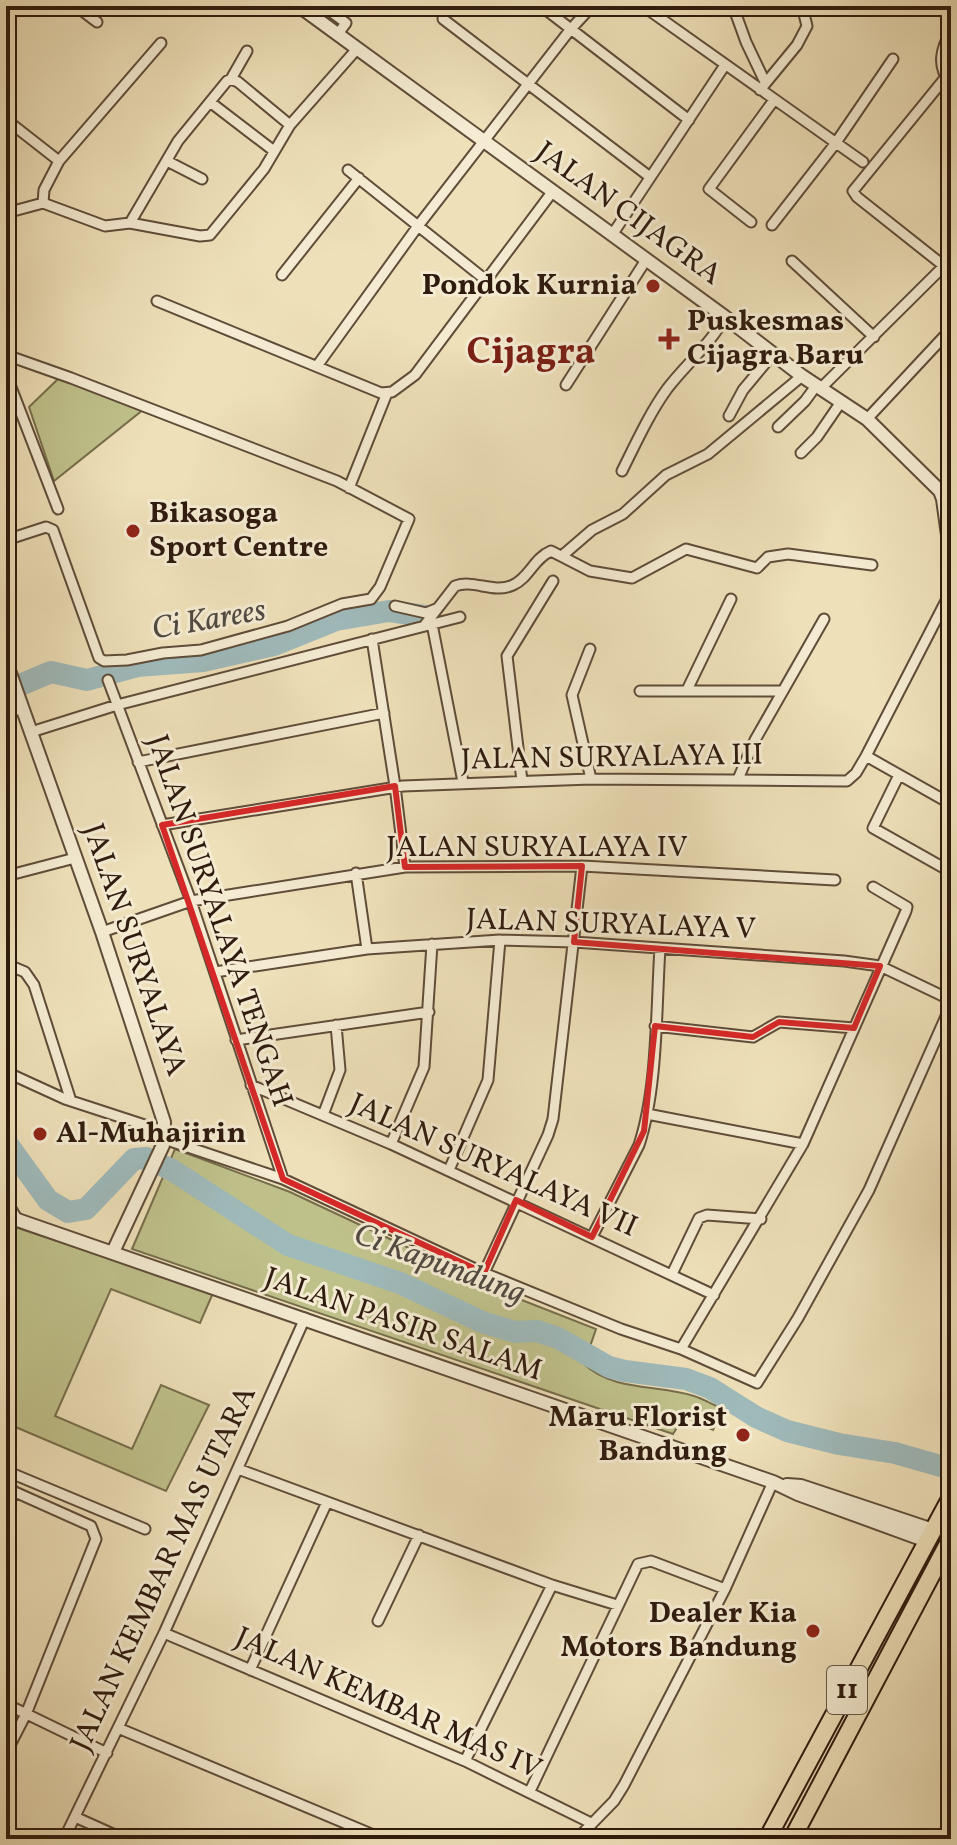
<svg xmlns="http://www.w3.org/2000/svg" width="957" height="1845" font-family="Vollkorn,serif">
<rect width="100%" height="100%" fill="#eee0b9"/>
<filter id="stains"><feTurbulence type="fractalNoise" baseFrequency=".0025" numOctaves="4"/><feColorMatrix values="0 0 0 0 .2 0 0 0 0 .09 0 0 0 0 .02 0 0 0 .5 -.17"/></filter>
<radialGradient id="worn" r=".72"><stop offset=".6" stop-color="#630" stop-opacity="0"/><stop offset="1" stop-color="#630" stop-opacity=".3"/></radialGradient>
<path fill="#bfc18b" stroke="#776e4c" stroke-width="2" d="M59 378 144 409 54 481 29 407Z
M175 1149 290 1192 405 1246 458 1275 596 1329 584 1364C614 1392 657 1384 694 1396 704 1399 713 1405 723 1409L713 1430 684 1416 673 1434 132 1249Z
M6 1224 213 1293 200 1323 111 1289 55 1416 132 1449 161 1385 209 1405 166 1491 6 1423Z"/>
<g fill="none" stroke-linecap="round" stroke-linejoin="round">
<path stroke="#9fbabb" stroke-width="22" d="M6 691 51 672 87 680 138 666 203 661 274 645 336 620 389 611 425 616
M6 1142 48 1200 68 1212 86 1209 134 1159 146 1158 172 1170 288 1245 400 1283 482 1322 515 1332 537 1331 558 1338 609 1367 625 1371 686 1379 710 1388 756 1417 787 1431 839 1444 895 1453 951 1469"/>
<g stroke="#5f4c39" stroke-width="13">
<path id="minor" d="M76 6 97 22
M323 6 346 23 337 35
M541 6 689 120
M643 6 863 162
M733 6 746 42 765 82
M6 13 11 6
M443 19 650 177
M951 31C941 49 936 66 951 84
M231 79 247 51
M760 90 797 45 807 26 802 6
M210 102 274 151
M13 125 59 161
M167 161 202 179
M348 170 487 281
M43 203 44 190 59 161 161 43
M6 213 43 203 105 226 130 223 200 236 210 235 264 169 290 125 356 50
M751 222 709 189 774 100
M130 223 178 141 227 81 231 79 238 82 290 125
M772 225 835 144 893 59
M612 235 725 65
M792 261 874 337
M944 266 857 197 853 191 945 78
M282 275 359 178
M157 301 381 393 392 392 415 375 553 191
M6 355 71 378 337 481 409 519 380 587 371 599 342 604 288 626 201 650 163 653 127 660 104 661 99 658 53 530 46 527 6 540
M317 366 418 226 570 30 592 6
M6 374 58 509
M566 385 646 260
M820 389 951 259
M729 416 743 390 773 354
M867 419 951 329
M778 427 805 401 816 386
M801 453 817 437 841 402
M622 471C636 443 649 414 667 389 686 364 710 345 725 317
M349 488 387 393
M940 491 951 479
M563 555 592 530 623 514 666 475 708 454 802 376
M395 606 426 613 436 609
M432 624 463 782
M424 626 455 586C474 579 493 594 513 585 529 578 534 558 551 551L590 571 632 578 686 549 757 568 768 557 788 554 872 565
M372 639 395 786 405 867
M590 649 572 695 591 779
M108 680 191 901 283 1179
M687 690 731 599
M640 691H782
M6 714 22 708
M31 732 117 705 460 617
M866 756 951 804
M138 762 384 713
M899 775 873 828 951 872
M738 779 755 740 824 619
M522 781 507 656 553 581
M162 825 403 786 591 779 847 781 856 773 866 756 951 591
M356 873 367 949
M6 876 75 858
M102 932 191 901 405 867 582 866 835 880
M6 964 25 972 34 985 71 1101
M215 972 367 949 500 940 574 942 844 961 880 966 951 1000
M655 1026 753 1037 779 1022 854 1028
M236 1040 429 1012
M6 1072 65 1099 166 1132
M251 1085 391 1144 714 1295
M647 1114 803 1144
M323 1115 340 1070 336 1025
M164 1139 283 1179 484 1273 621 1329 681 1349 757 1383 798 1318 869 1190 951 1005
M391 1144 424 1067 432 944
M449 1170 488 1080 500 940
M6 1200 17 1219
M592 1237 639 1145C658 1087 656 1009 660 948
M484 1273 548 1135 553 1119 582 866
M672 1274 699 1218 707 1215 761 1219
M681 1349 803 1144 906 911 907 907 873 887
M238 1469 552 1585 617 1605
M6 1471 145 1529
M6 1488 91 1526 96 1539 26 1714 6 1753
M6 1508 14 1491
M378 1621 419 1535
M164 1633 465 1761 591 1823
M250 1670 327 1502
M6 1704 107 1753
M118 1728 383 1839
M465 1761 552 1585
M530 1791 638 1564 651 1561 725 1589
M75 1817 124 1839
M64 1839 164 1633 305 1318
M577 1839 614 1801 624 1785 725 1589 773 1482"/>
</g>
<g stroke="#5f4c39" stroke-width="16">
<path id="tertiary" d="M299 6 725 317 802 376 867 419 940 491 943 499 951 557
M6 662 102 932 164 1122 163 1145 113 1252
M6 1216 773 1482 798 1494 927 1541
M787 1485 801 1486 933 1530"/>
</g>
<g stroke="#2f1b0e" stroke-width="20">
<path id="trunk" d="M767 1839 951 1497
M792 1839 951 1538"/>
</g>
<use href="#minor" stroke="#f4ebd2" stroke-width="9"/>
<use href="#tertiary" stroke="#f4ebd2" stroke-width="12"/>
<use href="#trunk" stroke="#eee0b9" stroke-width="16"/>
</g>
<path fill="none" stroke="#d62828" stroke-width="6" stroke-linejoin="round" d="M395 786 405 867 582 866 574 942 880 966 854 1028 779 1022 753 1037 655 1026 644 1131 592 1237 516 1200 484 1273 283 1179 162 825Z"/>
<g fill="#8f2418" stroke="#f4ebd2" stroke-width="3">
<circle cx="653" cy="286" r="8"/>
<path d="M665 327h8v8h8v8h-8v8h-8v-8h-8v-8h8z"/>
<circle cx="133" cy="531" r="8"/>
<circle cx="40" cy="1134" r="8"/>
<circle cx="743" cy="1435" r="8"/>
<circle cx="813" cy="1631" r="8"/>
</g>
<g text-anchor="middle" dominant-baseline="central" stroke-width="6" stroke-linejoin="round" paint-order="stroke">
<rect fill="#f4ebd2" stroke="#6a5949" stroke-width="2" x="827" y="1666" width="40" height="48" rx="6"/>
<g font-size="28" font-weight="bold" fill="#2f1b0e">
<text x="847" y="1690">11</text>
</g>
<g font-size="30" fill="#2f1b0e" stroke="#f4ebd2">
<text transform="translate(628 214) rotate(36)">JALAN CIJAGRA</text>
<text transform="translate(612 758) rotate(-1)">JALAN SURYALAYA III</text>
<text x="537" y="848">JALAN SURYALAYA IV</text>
<text transform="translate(219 921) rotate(71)">JALAN SURYALAYA TENGAH</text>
<text transform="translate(611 925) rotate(2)">JALAN SURYALAYA V</text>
<text transform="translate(134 950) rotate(71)">JALAN SURYALAYA</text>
<text transform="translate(493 1166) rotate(24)">JALAN SURYALAYA VII</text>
<text transform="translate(403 1325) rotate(19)">JALAN PASIR SALAM</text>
<text transform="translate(164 1569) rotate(-65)">JALAN KEMBAR MAS UTARA</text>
<text transform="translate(388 1704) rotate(24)">JALAN KEMBAR MAS IV</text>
</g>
<g font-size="30" font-weight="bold" fill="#2f1b0e" stroke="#f4ebd2" text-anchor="end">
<text x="637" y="286">Pondok Kurnia</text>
<text x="687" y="322" text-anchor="start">Puskesmas<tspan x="687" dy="34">Cijagra Baru</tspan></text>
<text x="149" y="514" text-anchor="start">Bikasoga<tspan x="149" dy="34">Sport Centre</tspan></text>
<text x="56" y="1134" text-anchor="start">Al-Muhajirin</text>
<text x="727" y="1418">Maru Florist<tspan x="727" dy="34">Bandung</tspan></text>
<text x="797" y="1614">Dealer Kia<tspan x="797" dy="34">Motors Bandung</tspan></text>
</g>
<g font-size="32" font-style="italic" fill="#514b42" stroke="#f4ebd2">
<text transform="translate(209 621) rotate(-10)">Ci Karees</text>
<text transform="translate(439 1265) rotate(20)">Ci Kapundung</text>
</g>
<g font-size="38" font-weight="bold" fill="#7a1f14" stroke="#f4ebd2">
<text x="531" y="353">Cijagra</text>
</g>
</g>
<rect width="957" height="1845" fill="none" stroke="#eee0b9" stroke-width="32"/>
<rect x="8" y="8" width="941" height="1829" fill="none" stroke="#2f1b0e" stroke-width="4"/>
<rect x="16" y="16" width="925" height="1813" fill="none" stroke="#2f1b0e" stroke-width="2"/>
<rect width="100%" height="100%" filter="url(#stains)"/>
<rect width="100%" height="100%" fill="url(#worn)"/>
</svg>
